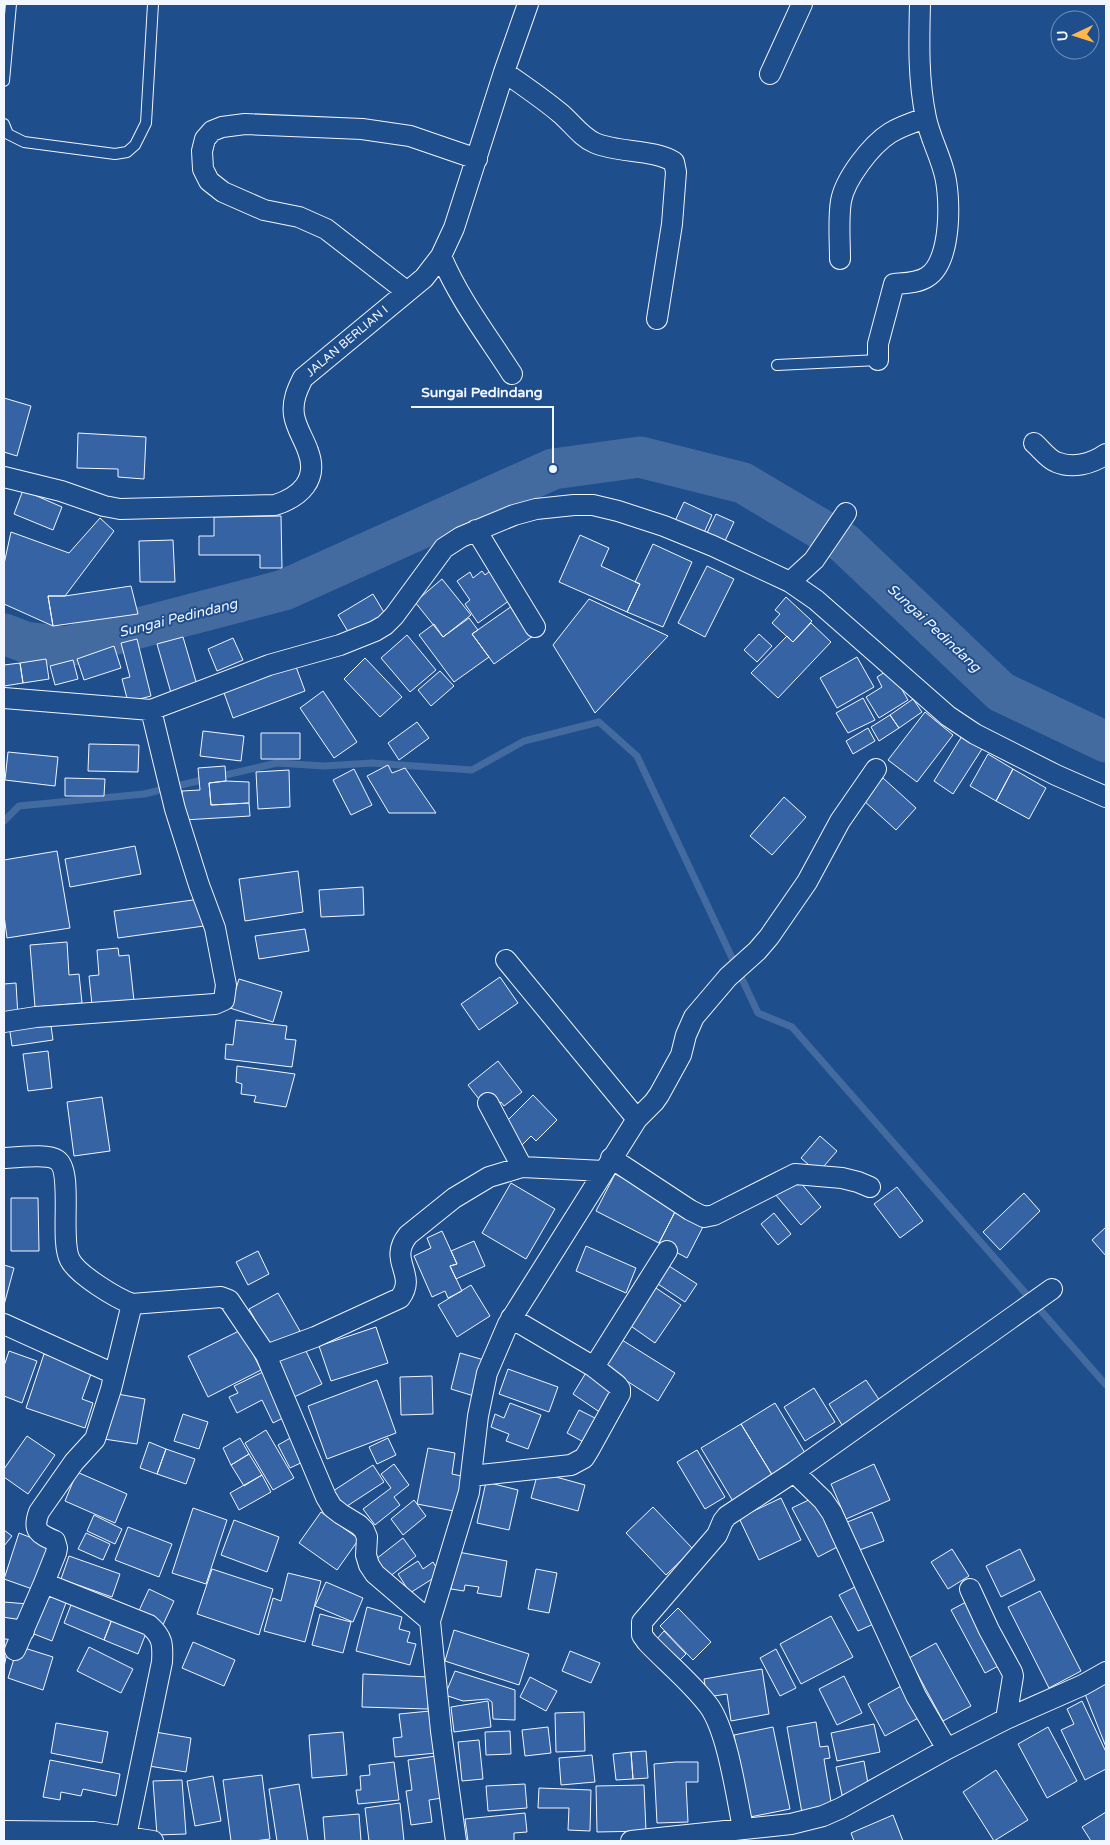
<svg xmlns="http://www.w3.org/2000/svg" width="1110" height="1845" font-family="'Varela Round',sans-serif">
<rect width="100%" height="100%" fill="#1f4e8c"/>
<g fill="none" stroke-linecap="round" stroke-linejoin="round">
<path stroke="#446ba0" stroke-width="7" d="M217 777 277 763 324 766 372 763 472 770 524 741 599 722 637 756 758 1013 792 1027 1106 1385
M4 821 19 806 144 794 206 779"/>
<path stroke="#446ba0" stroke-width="41" d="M4 634 25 642 66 647 284 590 553 469 640 457 743 483 844 543 1001 692 1106 742"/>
</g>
<path fill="#3563a3" stroke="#f2f6ff" d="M4 398 31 406 17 456 4 452Z
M78 433 146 437 144 479 118 477V469L77 468Z
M23 490 62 507 53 530 14 514Z
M684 502 712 515 702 537 674 523Z
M716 514 734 522 724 543 706 535Z
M281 516 282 568H260V555H199V536H214V517Z
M100 518 114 531 65 596H48L53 626 4 604V564L11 532 69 553Z
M580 535 609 548 601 566 640 584 627 612 559 582Z
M173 540 175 582H140L139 541Z
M653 544 692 562 663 627 627 612 640 584 635 582Z
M707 566 734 579 705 637 678 623Z
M482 571 485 575 490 571 510 600 478 623 465 604 470 600 457 581 470 572 473 578Z
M442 579 471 615 443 637 415 602Z
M131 586 138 614 53 626 48 596H65Z
M373 594 385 614 350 635 338 615Z
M786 597 812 621 793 642 772 623 780 614 775 610Z
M589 599 668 636 595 713 553 645Z
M512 606 533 636 494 664 472 634Z
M469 618 478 630 472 634 489 657 454 682 419 635 434 624 443 637Z
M811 623 831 642 778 698 751 673 787 636 793 642Z
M759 634 772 646 757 662 744 650Z
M407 635 436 670 410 692 381 658Z
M183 637 197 685 171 693 157 644Z
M233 638 243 660 217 671 208 649Z
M137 639 151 696 128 702 122 679 130 677 121 643Z
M114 646 121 668 84 680 77 659Z
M857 657 874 687 837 708 820 678Z
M365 658 402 697 380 717 344 679Z
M46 659 49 679 23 683 20 663Z
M73 660 78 679 55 685 50 666Z
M20 663 23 683 4 686V665Z
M295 664 305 691 233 718 223 690Z
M890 669 908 700 879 718 866 697 882 687 877 677Z
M440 671 454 686 431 706 418 690Z
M323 691 357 742 334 758 300 708Z
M863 698 875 720 848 733 836 713Z
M913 699 922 712 899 728 890 715Z
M925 712 953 735 917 782 888 760Z
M890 715 899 728 879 741 871 727Z
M417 722 429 738 399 760 388 743Z
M868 728 875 741 853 754 846 741Z
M203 731 244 736 241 761 200 756Z
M261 733H300V759H261Z
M962 736 982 749 953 794 934 781Z
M89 744 139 745 138 772 88 771Z
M8 752 58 757 55 786 5 780Z
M988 754 1013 769 996 801 970 786Z
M388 765 392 773 405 768 436 813H389L367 776Z
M225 766 226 781 209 783 211 805 249 803 250 816 184 820 182 791 200 790 198 768Z
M354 769 372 805 351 815 333 780Z
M1013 769 1046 788 1029 819 996 801Z
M289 770 290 807 258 809 256 772Z
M65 778 105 779 104 796H65Z
M883 778 916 808 896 830 863 800Z
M226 781 249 782V803L211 805 209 783Z
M784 797 806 817 772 855 750 836Z
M135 846 141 874 70 887 65 859Z
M57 851 70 928 7 938 4 915V860Z
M298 871 303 912 245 921 239 879Z
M363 887 364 915 321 917 319 890Z
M200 899 204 926 118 938 114 911Z
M305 929 309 951 259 959 255 936Z
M67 942 69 975 79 974 82 1003 35 1007 30 945Z
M118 948 119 956 129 955 134 1001 92 1005 89 976 99 975 97 950Z
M500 977 518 1003 479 1030 461 1004Z
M239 979 282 992 273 1022 230 1008Z
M16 983 18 1017 4 1018V984Z
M50 1019 53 1040 12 1046 9 1025Z
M236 1020 287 1026 285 1039 296 1040 292 1067 225 1059 226 1044 233 1045Z
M48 1051 52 1088 28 1091 23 1054Z
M498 1061 522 1092 504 1106 501 1102 494 1107 482 1103 468 1085Z
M237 1066 295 1074 286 1107 254 1102 256 1096 241 1094 242 1084 236 1082Z
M533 1095 557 1120 536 1141 531 1136 522 1145 502 1126Z
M102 1097 110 1151 74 1156 67 1102Z
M820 1136 837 1151 818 1173 801 1158Z
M615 1174 678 1206 659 1243 596 1211Z
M795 1176 821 1207 801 1225 775 1194Z
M511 1183 555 1209 526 1259 482 1233Z
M897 1187 923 1221 900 1238 874 1204Z
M1024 1193 1040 1211 1000 1250 983 1232Z
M11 1198H38L39 1251H11Z
M678 1206 706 1221 687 1258 659 1243Z
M774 1213 791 1234 778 1245 761 1224Z
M1106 1227V1256L1092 1240Z
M442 1231 457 1264 450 1266 462 1291 448 1298 445 1291 432 1297 414 1256 431 1248 427 1238Z
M474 1241 485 1266 456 1279 450 1266 457 1264 451 1251Z
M586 1246 636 1268 626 1293 576 1271Z
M258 1251 269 1274 248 1285 236 1262Z
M4 1265 14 1268 4 1305Z
M669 1266 697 1284 685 1302 658 1284Z
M471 1285 490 1316 457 1337 438 1305Z
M653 1286 681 1305 655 1343 628 1324Z
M278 1293 300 1331 271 1347 249 1309Z
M376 1327 388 1363 331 1381 319 1346Z
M241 1330 261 1370 208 1397 188 1356Z
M622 1340 675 1373 658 1401 605 1367Z
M304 1347 322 1384 294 1397 277 1360Z
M9 1351 37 1361 22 1403 4 1396V1366Z
M460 1353 484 1360 474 1396 451 1389Z
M44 1354 92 1371 82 1399 93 1403 85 1428 26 1408Z
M508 1369 558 1387 549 1412 499 1394Z
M265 1371 287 1416 273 1423 262 1400 237 1413 229 1397 238 1393 234 1386Z
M587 1371 616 1389 601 1413 573 1394Z
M432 1376 433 1414 401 1415 400 1377Z
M377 1380 396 1433 327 1459 308 1406Z
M866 1380 880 1401 842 1425 829 1404Z
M814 1388 835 1422 805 1441 784 1407Z
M112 1393 145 1399 137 1444 104 1439Z
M510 1403 541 1415 528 1449 506 1441 509 1434 491 1427 495 1414 504 1418Z
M775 1403 808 1458 774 1478 741 1424Z
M579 1410 601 1421 589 1445 567 1433Z
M183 1414 208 1422 199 1449 174 1441Z
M741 1424 774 1478 734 1503 701 1448Z
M266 1430 294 1478 273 1490 245 1443Z
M27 1436 55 1455 28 1494 4 1477V1469Z
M294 1436 307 1460 290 1468 278 1445Z
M240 1438 249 1454 231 1465 223 1448Z
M388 1438 396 1455 377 1464 369 1447Z
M149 1442 166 1449 157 1474 140 1468Z
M428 1448 455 1453 452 1474 466 1477 459 1512 417 1504Z
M166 1449 195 1459 186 1484 157 1474Z
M697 1450 725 1497 705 1509 677 1462Z
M249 1454 262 1475 244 1486 231 1465Z
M394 1464 409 1485 394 1497 400 1505 375 1525 363 1509 391 1488 381 1474Z
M874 1464 890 1500 846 1519 831 1484Z
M373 1465 384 1482 341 1510 330 1493Z
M77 1472 127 1494 115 1523 65 1501Z
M538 1472 585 1485 578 1511 531 1498Z
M262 1475 271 1492 239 1510 230 1493Z
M486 1482 518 1490 509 1530 477 1523Z
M815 1497 841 1545 818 1557 792 1508Z
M781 1498 801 1540 759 1560 739 1518Z
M414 1500 426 1516 403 1535 391 1519Z
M653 1507 693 1549 666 1575 626 1533Z
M193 1508 227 1520 206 1584 172 1573Z
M321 1512 359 1539 337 1570 299 1543Z
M872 1512 884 1541 857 1551 845 1523Z
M94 1515 122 1529 115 1544 87 1531Z
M234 1520 279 1537 267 1572 221 1555Z
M128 1527 172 1544 159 1577 115 1560Z
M4 1530 12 1536 4 1546Z
M19 1533 53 1546 38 1591 4 1579Z
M86 1533 110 1544 103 1560 78 1549Z
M403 1538 416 1556 389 1577 376 1559Z
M952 1549 969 1576 948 1589 931 1562Z
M1020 1549 1035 1580 1001 1597 986 1566Z
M458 1552 507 1561 501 1597 477 1593 479 1587 465 1585 464 1591 451 1589Z
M69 1556 120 1574 112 1597 61 1579Z
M418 1561 423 1569 433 1562 440 1574 410 1593 398 1574Z
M212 1569 273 1589 259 1635 197 1614Z
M536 1569 557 1573 549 1613 528 1609Z
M288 1573 321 1581 305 1642 264 1631 273 1598 281 1601Z
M326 1582 363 1598 353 1622 315 1606Z
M859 1585 878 1622 858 1631 839 1595Z
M149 1589 174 1601 162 1627 137 1615Z
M44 1591 67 1600 52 1641 29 1632Z
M1040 1591 1081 1671 1049 1688 1008 1607Z
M74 1597 114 1614 104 1640 64 1623Z
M968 1601 1002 1664 985 1673 951 1610Z
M4 1602 28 1604 25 1624 4 1622Z
M367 1607 402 1617 399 1629 410 1632 407 1642 416 1644 410 1665 356 1651Z
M678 1608 711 1642 693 1660 660 1626Z
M114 1614 148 1628 138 1654 104 1640Z
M320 1614 351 1622 343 1653 312 1645Z
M831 1616 853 1657 801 1684 780 1644Z
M454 1630 529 1654 519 1685 445 1661Z
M664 1631 686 1654 677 1663 655 1641Z
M4 1637 10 1638 4 1667Z
M193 1642 235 1660 224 1686 182 1668Z
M936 1643 971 1706 943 1721 909 1658Z
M18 1646 53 1657 43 1690 8 1678Z
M89 1647 133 1669 121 1693 77 1671Z
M776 1649 796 1688 780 1696 760 1658Z
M570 1651 600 1663 591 1683 562 1671Z
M762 1669 769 1714 731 1721 727 1694 707 1697 704 1679Z
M455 1671 515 1690V1720L493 1719 492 1702 488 1699 463 1701 445 1695Z
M363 1674 429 1677 428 1709 362 1707Z
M844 1676 862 1713 837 1725 819 1689Z
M530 1677 557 1691 546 1711 520 1697Z
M1106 1679V1747L1083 1689Z
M905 1684 922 1716 885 1736 868 1704Z
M488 1701 491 1727 454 1732 451 1707Z
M1082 1701 1106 1752V1769L1085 1780 1061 1730 1074 1724 1067 1709Z
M430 1711 436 1753 395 1757 393 1738 402 1737 399 1714Z
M584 1712 585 1751 556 1752 555 1713Z
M816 1722 820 1747 828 1746 830 1758 824 1759 832 1808 802 1813 787 1727Z
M56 1723 108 1732 102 1763 51 1753Z
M874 1724 880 1752 837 1761 831 1733Z
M548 1727 551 1753 525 1756 522 1730Z
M773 1727 790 1809 750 1817 734 1735Z
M1048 1727 1077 1781 1047 1798 1018 1744Z
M510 1731 511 1754 486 1755 485 1732Z
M155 1732 191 1738 186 1772 149 1766Z
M343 1732 347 1775 312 1778 309 1735Z
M479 1740 483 1779 462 1781 458 1742Z
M646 1751 648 1778 633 1779 631 1752Z
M631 1752 633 1779 616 1780 613 1754Z
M592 1755 595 1782 561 1785 559 1758Z
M436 1756 442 1798 429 1800 432 1822 411 1825 406 1791 412 1790 408 1760Z
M50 1760 120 1774 116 1796 83 1789 81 1796 61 1792 60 1800 43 1797Z
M864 1761 869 1789 842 1795 836 1767Z
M394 1762 399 1800 358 1804 356 1790H361L360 1776 370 1775 369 1765Z
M676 1762H698V1782H686L688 1822 657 1823 654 1764Z
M996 1770 1028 1820 994 1841 963 1792Z
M262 1775 270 1839 254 1841H231L223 1780Z
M213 1776 221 1821 195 1826 187 1781Z
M182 1780 186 1834 157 1835 153 1781Z
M299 1784 308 1841H277L269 1789Z
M525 1784 527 1808 488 1811 486 1786Z
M644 1785 646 1831 597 1832 596 1786Z
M539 1788 591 1790 590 1831 568 1830 569 1808H538Z
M400 1803 404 1841H369L365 1808Z
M1106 1812V1841H1091L1082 1827Z
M525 1813 527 1832 514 1833V1841H468L465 1819Z
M359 1814 361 1841H325L323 1817Z
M893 1815 903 1841H854L851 1833Z"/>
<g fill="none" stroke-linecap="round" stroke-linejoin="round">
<g stroke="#f2f6ff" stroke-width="12">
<path id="service" d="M4 81 11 4
M4 124 8 134 24 142 115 154 127 152 135 145 146 123 153 4
M777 365 878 360"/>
</g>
<g stroke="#f2f6ff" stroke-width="22">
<path id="minor" d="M504 72C523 85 542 98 560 113 572 123 581 137 595 143 618 153 654 149 674 162L676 172 672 224 657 319
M770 74 802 4
M441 256C459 299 487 335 512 374
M840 259C840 240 838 220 841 201 845 179 871 145 890 133 901 126 914 122 926 118
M406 291 326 229 299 217 264 210 223 192 209 181 203 169 202 151 205 139 212 131 222 127 245 124 362 129 410 136 477 159
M878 360V344L894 284C905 283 918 283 927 277 952 262 951 196 944 172 939 153 930 137 926 118 918 80 919 42 920 4
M1034 443C1040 448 1048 459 1056 462 1072 469 1092 464 1106 454
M4 477 61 491 104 506 120 509 275 505C300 497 319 480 308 451 304 439 296 428 294 415 292 401 297 390 303 378L424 278 441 256 454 228 504 72 528 4
M476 530 535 627
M790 582 814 560 846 513
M4 698 151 710 269 665 340 645 375 631 385 625 394 616 444 548 461 537 514 515 536 509 574 505H593L618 511 664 526 713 546 790 582 816 600 948 716 975 734 1056 775 1106 797
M506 960 637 1119
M4 1022 36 1017 215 1004 224 1000 226 985 215 928 199 885 175 809 151 710
M488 1103 522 1167
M4 1158C16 1158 47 1153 57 1160 74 1171 59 1240 70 1260 78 1275 116 1298 132 1304L111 1389 95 1439 74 1462 39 1512C32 1531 39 1534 55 1541L57 1548 56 1553 44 1583 149 1625C163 1637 163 1645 162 1662L125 1841
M611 1158 690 1210 704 1217 714 1215 795 1174 842 1178 858 1182 870 1187
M132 1304 221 1297 229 1300 266 1355 326 1497 332 1507 341 1514 359 1525 364 1530 367 1537 366 1555 369 1565 375 1574 430 1621
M4 1324 114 1374
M266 1355 315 1337 400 1298C418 1274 387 1261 408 1235L454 1198 489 1177 522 1167 604 1171
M594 1367 667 1251
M794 1472 823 1500 832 1513 916 1696 947 1749
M471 1476 571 1465 584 1458 589 1450 620 1394V1389L617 1385 594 1367 511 1318
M970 1589 989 1630 1012 1672 1013 1676 1006 1719
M4 1628 24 1631
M15 1650 44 1583
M743 1828C736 1795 728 1733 709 1706 691 1682 667 1663 647 1642L642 1635V1622L717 1535 723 1521 727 1516 794 1472 1052 1289
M4 1831 94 1832 153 1841
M456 1841 441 1731 430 1621 469 1492 478 1416 487 1373 508 1324 637 1119 654 1102 659 1095 681 1055 686 1035 694 1017 728 977 757 951 769 937 807 882 840 821 876 769
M631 1841 791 1824 823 1816 841 1808 947 1749 1006 1719 1083 1685 1106 1672"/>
</g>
<use href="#service" stroke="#1f4e8c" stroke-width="10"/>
<use href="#minor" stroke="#1f4e8c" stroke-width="20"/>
</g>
<g text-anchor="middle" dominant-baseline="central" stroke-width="4" stroke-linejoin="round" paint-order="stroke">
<g font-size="12" fill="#f2f6ff" stroke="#1f4e8c">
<text transform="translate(347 341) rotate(-40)">JALAN BERLIAN I</text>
</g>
<g font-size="14" font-style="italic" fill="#f2f6ff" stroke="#1f4e8c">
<text transform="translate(178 618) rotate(-14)">Sungai Pedindang</text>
<text transform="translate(934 628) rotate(43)">Sungai Pedindang</text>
</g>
</g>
<path fill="none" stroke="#f2f6ff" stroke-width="2" d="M553 469L553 407H411"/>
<circle fill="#f2f6ff" stroke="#1f4e8c" stroke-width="2" cx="553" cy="469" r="5"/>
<g font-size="14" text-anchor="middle" font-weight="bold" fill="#f2f6ff" stroke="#1f4e8c" stroke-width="4" stroke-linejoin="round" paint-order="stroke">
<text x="482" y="397">Sungai Pedindang</text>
</g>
<rect width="1110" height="1845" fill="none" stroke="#f2f6ff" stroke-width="10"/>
<g transform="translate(1075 35) rotate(266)"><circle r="24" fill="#1f4e8c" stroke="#7391ba"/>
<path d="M0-4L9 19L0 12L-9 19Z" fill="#ffb74d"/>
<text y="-8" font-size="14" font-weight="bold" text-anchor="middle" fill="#f2f6ff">U</text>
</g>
</svg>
